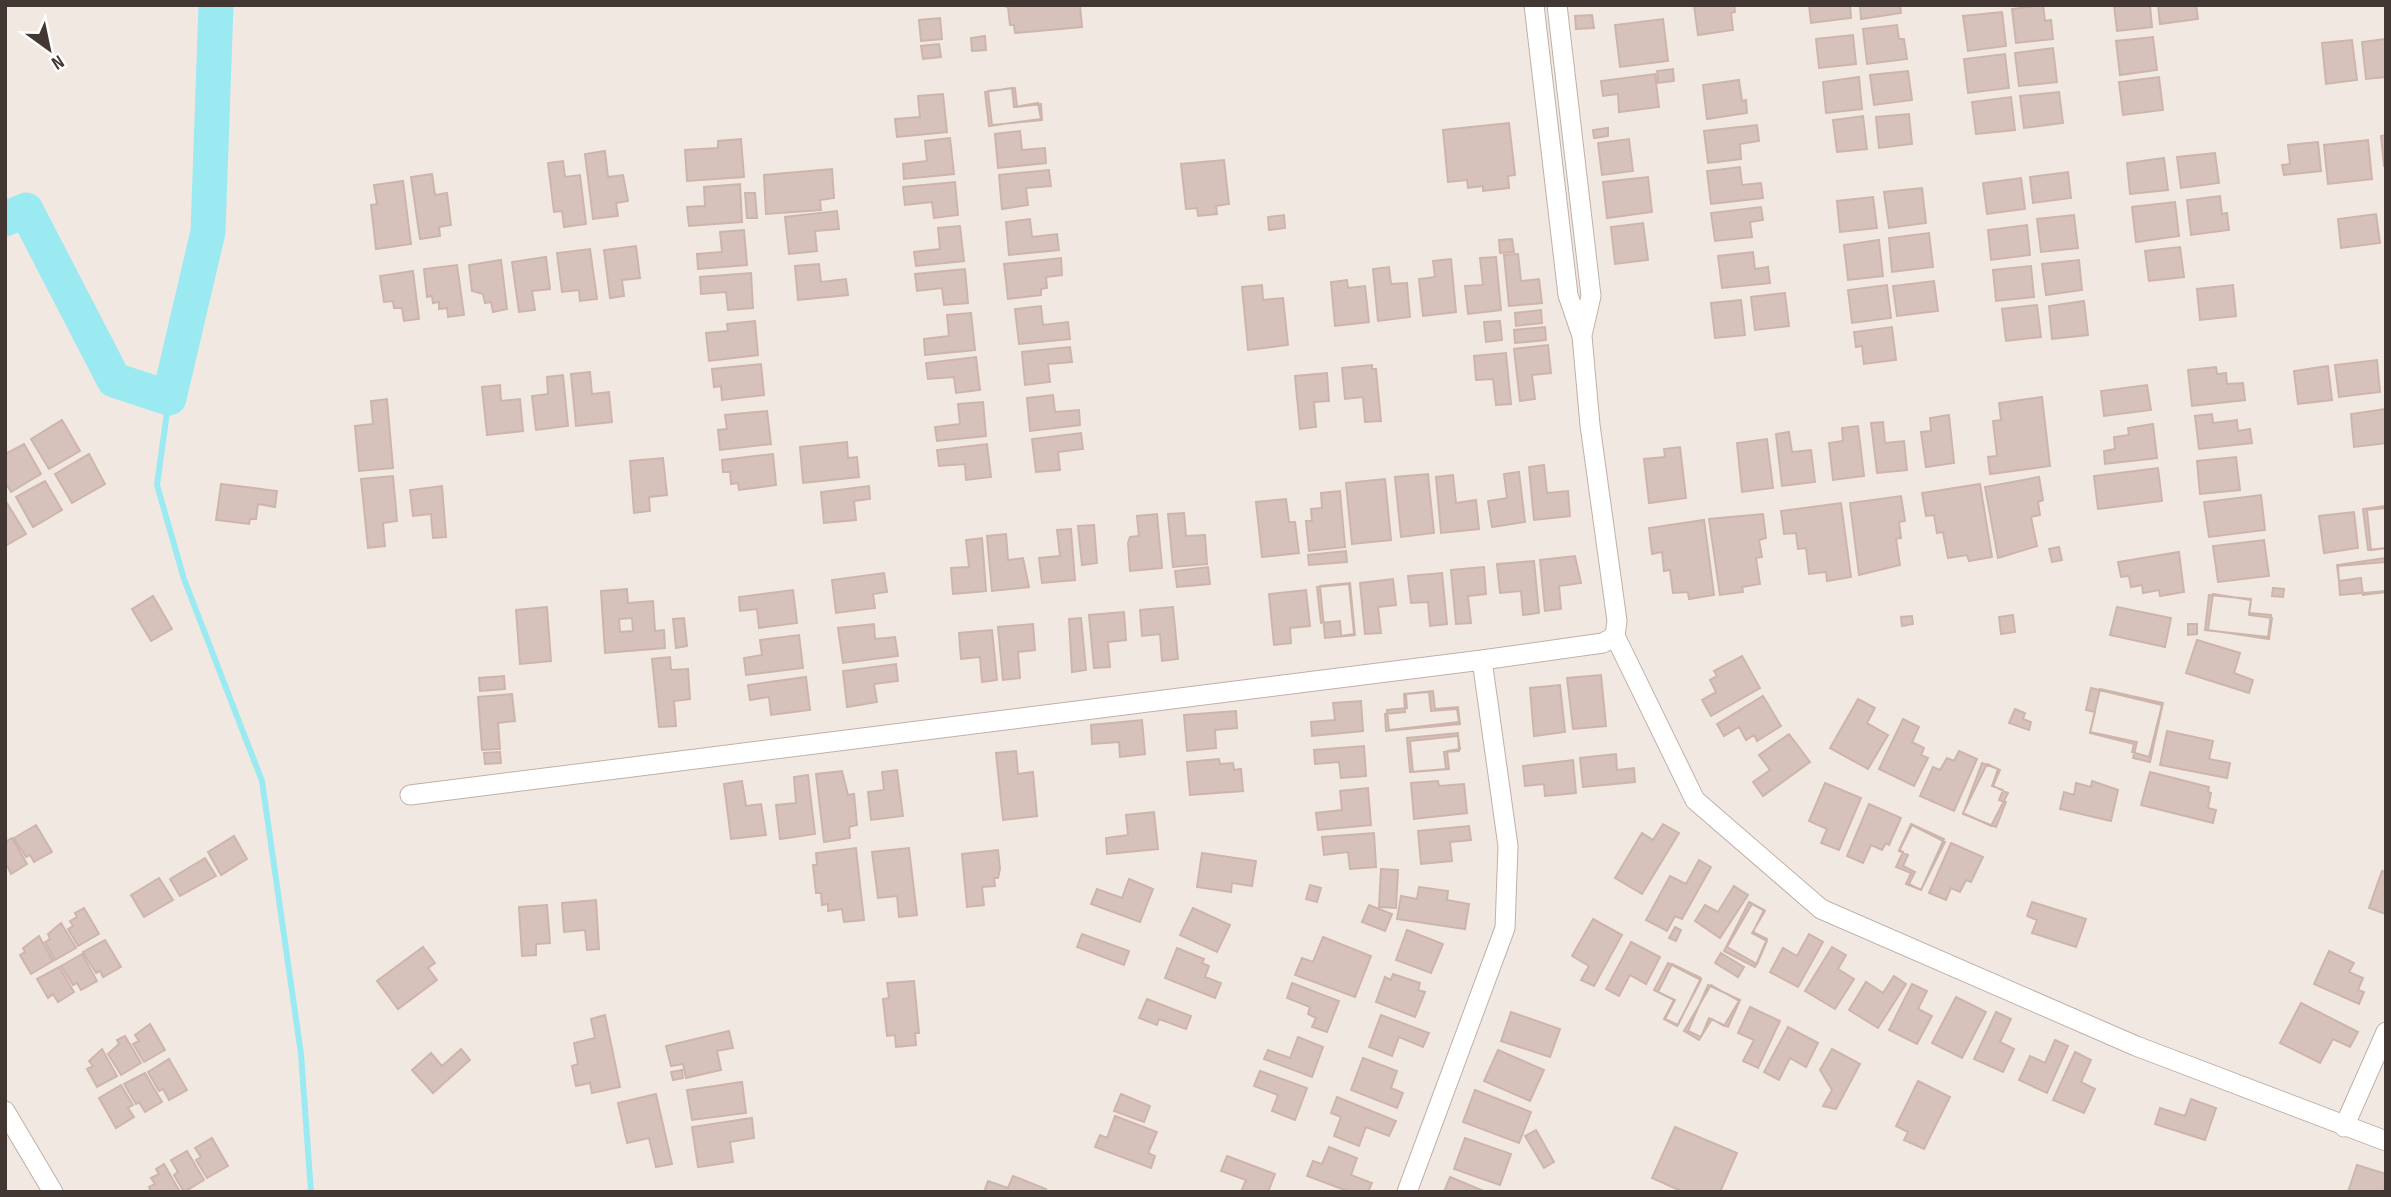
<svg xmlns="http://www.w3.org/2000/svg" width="2391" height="1197" font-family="'Sofia Sans Condensed',sans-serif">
<rect width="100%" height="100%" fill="#f2e8e2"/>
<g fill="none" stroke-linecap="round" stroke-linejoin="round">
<path stroke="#9ceaf1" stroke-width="6" d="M169 398 157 485 184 579 262 781 301 1054 311 1192"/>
<path stroke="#9ceaf1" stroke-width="35" d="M5 219 26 210 114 380 169 398 208 232 216 5"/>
</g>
<path fill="#d6c2ba" stroke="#ceb5ab" stroke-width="2" fill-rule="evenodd" d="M1001 5H1080L1082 27 1015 33 1014 25H1010L1008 7Z
M1694 5H1734L1735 12 1731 13 1733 30 1698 35Z
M1809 5H1850L1851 18 1811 23Z
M1860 5H1900L1901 13 1861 19Z
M2043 5 2045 21 2051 20 2053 39 2016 43 2012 9Z
M2114 5H2150L2152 27 2117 31Z
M2158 5H2196L2198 19 2160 24Z
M2002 12 2006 46 1968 51 1963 16Z
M1592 15 1594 28 1576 29 1575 16Z
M940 18 942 39 921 41 919 20Z
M1663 19 1668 61 1620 67 1615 25Z
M1897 25 1899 39H1904L1907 59 1867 64 1863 29Z
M1853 35 1856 64 1819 68 1816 39Z
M985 36 986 50 972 51 971 38Z
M2153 37 2157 70 2120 75 2116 41Z
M2386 39V77L2366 79 2362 42Z
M2352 40 2357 80 2326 84 2322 43Z
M939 44 941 57 923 59 921 46Z
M2053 48 2057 82 2019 86 2015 53Z
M2005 54 2009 88 1968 93 1964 59Z
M1673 69 1674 81 1658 83 1657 71Z
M1908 71 1912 100 1874 105 1870 75Z
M1655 74 1659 107 1619 112 1618 94 1603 96 1601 81Z
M1859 77 1862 109 1826 113 1823 82Z
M2159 77 2163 110 2123 115 2119 82Z
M1739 80 1742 101 1746 100 1747 113 1707 119 1703 85Z
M1012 88 1014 107 1038 103 1041 119 989 126 985 92Z
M1015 88 1017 107 1041 104 1042 120 992 125 988 91Z
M2059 92 2063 123 2024 128 2020 96Z
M943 94 947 132 897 137 895 119 920 117 918 96Z
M2011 97 2015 130 1976 134 1972 102Z
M1909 114 1912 144 1879 148 1876 117Z
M1863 116 1867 149 1837 152 1833 120Z
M1509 123 1515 175 1508 176 1509 188 1483 191V186L1468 188 1467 180 1448 182 1443 130Z
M1757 125 1759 141 1740 144 1741 159 1708 163 1704 131Z
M1608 128V136L1594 138 1593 130Z
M1020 131 1022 150 1045 148 1046 163 998 168 995 134Z
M2386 135V166H2384L2381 136Z
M950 138 954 174 904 179 903 164 927 161 925 141Z
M741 139 744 177 687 181 685 150 718 148V141Z
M1629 139 1633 171 1602 175 1598 143Z
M2368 140 2372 179 2328 184 2324 145Z
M2318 142 2321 171 2284 175 2282 165 2290 164 2288 145Z
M605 151 608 177 623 175 628 201 616 203 618 216 593 219 585 154Z
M2215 153 2219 183 2181 188 2177 157Z
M2164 158 2168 190 2130 194 2127 163Z
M1224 160 1229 204 1216 206 1217 214 1198 216 1197 208 1186 209 1181 164Z
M563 161 565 177 580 175 586 224 564 227 562 211 554 212 548 163Z
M1740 167 1742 185 1761 183 1763 198 1711 204 1707 171Z
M832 169 834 198 820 200 821 210 766 214 764 175Z
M1049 170 1051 186 1026 188 1028 205 1002 209 999 175Z
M2068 172 2071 198 2033 203 2030 177Z
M432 174 435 195 447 193 451 225 439 227 440 236 420 239 411 177Z
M1648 177 1652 212 1607 218 1603 182Z
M2021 178 2025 209 1987 214 1983 183Z
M403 181 411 244 376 249 371 205 377 204 374 185Z
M955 182 958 215 934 218 932 202 905 205 903 187Z
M740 184 742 222 689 226 687 207 705 206 704 187Z
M1922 188 1926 223 1889 228 1884 192Z
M745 193H755L757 218H747Z
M2220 196 2222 214 2227 213 2229 230 2191 235 2187 200Z
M1873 197 1877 228 1840 232 1837 201Z
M2175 202 2179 236 2136 242 2132 207Z
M1761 207 1763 220 1750 222 1752 237 1715 241 1711 213Z
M837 211 839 229 815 231 817 251 789 254 785 217Z
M2376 214 2380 243 2341 248 2338 219Z
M1284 215 1285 228 1269 230 1268 217Z
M2074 215 2078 248 2041 252 2037 219Z
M1030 219 1032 237 1057 234 1059 250 1009 255 1006 222Z
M1643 223 1648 260 1615 264 1611 227Z
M2027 225 2030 255 1991 260 1988 230Z
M960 226 964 261 916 266 914 252 940 249 938 228Z
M744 230 747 265 698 269 697 254 722 252 720 232Z
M1929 233 1933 267 1892 272 1889 238Z
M1512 239 1514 252 1500 253 1499 240Z
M1879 240 1883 276 1848 280 1844 245Z
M636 246 640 278 622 280 624 296 610 298 604 250Z
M2180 247 2184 277 2149 281 2145 251Z
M590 249 597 299 580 301 579 290 562 292 557 253Z
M1753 252 1755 269 1768 267 1770 283 1722 288 1718 256Z
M1518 254 1521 281 1539 279 1542 303 1509 306 1504 255Z
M546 257 550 289 532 291 535 310 519 312 512 262Z
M1496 257 1501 310 1468 314 1465 286 1483 285 1480 258Z
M1061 258 1062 275 1046 277 1047 288 1041 289V295L1008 299 1004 264Z
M1451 259 1456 312 1423 316 1419 279 1435 277 1433 261Z
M501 260 507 309 493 312 491 302 485 303 483 294 472 291 469 265Z
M2079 260 2082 290 2046 295 2042 264Z
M819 264 821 282 846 279 848 295 798 300 795 266Z
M457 265 464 315 448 317 447 308 439 309V302L433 303 432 296 427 297 424 269Z
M2031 266 2034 297 1996 301 1993 270Z
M1389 267 1391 284 1407 283 1410 317 1378 321 1373 269Z
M965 269 968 303 944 305 942 288 917 291 915 274Z
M413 271 419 319 404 321 402 308H394L393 301 384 302 380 276Z
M751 273 753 308 728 310 726 292 701 294 700 277Z
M1347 280 1348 288 1365 286 1369 322 1335 326 1331 282Z
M1934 281 1938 311 1897 316 1893 286Z
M1262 285 1263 300 1283 298 1288 345 1248 350 1242 287Z
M1887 285 1891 318 1852 323 1848 290Z
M2233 285 2236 316 2200 320 2197 289Z
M1785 293 1789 326 1755 330 1751 297Z
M1741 300 1745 335 1715 338 1711 303Z
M2084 301 2088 335 2052 339 2049 306Z
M2037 305 2041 337 2006 341 2002 309Z
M1041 306 1043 325 1068 322 1070 339 1019 344 1015 309Z
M1541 310 1542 323 1516 326 1515 313Z
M971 313 975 350 925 355 924 339 949 336 947 315Z
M755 321 758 355 709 361 706 333 728 331 727 324Z
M1500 321 1502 340 1486 342 1484 322Z
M1545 327 1546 340 1515 343 1514 330Z
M1892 327 1896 360 1864 364 1862 346 1856 347 1854 332Z
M1548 345 1551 373 1532 375 1535 399 1520 401 1514 349Z
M1070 347 1072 362 1048 364 1050 382 1025 385 1022 352Z
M1506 353 1511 404 1496 405 1493 379 1476 380 1474 356Z
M976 357 980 390 956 393 954 377 928 379 926 363Z
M2377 360 2380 392 2339 397 2335 365Z
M761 364 764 395 722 400 721 386 714 387 712 369Z
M1372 365V369H1376L1381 421 1365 422 1363 397 1345 399 1342 368Z
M2328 366 2332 400 2298 404 2294 371Z
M2216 367 2217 374 2226 373 2227 384 2243 383 2245 400 2192 406 2188 370Z
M590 372 592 394 609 392 612 422 576 426 571 374Z
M1327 373 1329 401 1314 402 1316 427 1300 429 1295 376Z
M563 375 568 426 536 430 532 396 548 394 547 377Z
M500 385 501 401 520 399 523 431 487 435 482 387Z
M2147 385 2151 410 2104 416 2101 391Z
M1053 395 1055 412 1079 410 1080 425 1030 431 1027 398Z
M2042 397 2050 466 1990 474 1988 457 1997 456 1993 421 2001 420 1999 403Z
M387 399 393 468 359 471 355 426 373 424 371 401Z
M983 402 986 436 937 441 935 427 960 424 958 404Z
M2386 409V443L2354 447 2351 414Z
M767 411 771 444 720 450 718 430 727 429 725 415Z
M2212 414 2213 423 2237 420 2238 431 2250 429 2252 443 2199 449 2195 416Z
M1949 415 1954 463 1926 467 1921 432 1931 431 1930 418Z
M62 420 80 451 49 469 31 439Z
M1883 422 1885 443 1904 441 1907 470 1877 473 1871 423Z
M2153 424 2157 458 2105 464 2104 451 2115 449 2114 437 2129 435 2128 428Z
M1858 426 1864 476 1833 480 1829 443 1843 441 1842 428Z
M1789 432 1792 452 1811 450 1815 482 1782 486 1776 434Z
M1081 433 1083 449 1058 452 1060 470 1036 472 1032 439Z
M1767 439 1773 488 1742 492 1737 443Z
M847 442 848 458 857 457 859 477 803 483 800 447Z
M24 444 41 474 11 492 5 482V454Z
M987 444 991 477 966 480 965 464 939 466 937 450Z
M1680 447 1686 498 1649 503 1644 459 1665 457 1664 449Z
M89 454 105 484 72 503 55 474Z
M773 454 776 485 739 490 738 483 731 484 730 472H723L722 460Z
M2236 457 2240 490 2200 494 2197 461Z
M663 458 667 495 649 497 650 511 634 513 630 461Z
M1544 465 1547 493 1568 491 1570 516 1534 520 1529 467Z
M2158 468 2162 501 2098 509 2094 476Z
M1519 472 1525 522 1492 527 1488 501 1507 498 1504 474Z
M1428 474 1434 533 1401 537 1395 477Z
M1453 475 1456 503 1476 500 1479 529 1441 533 1436 477Z
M393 476 397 521 383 523 385 546 368 548 361 479Z
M2039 477 2043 500 2038 502 2040 515 2031 517 2037 546 1998 558 1985 487Z
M1385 479 1391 540 1352 544 1346 483Z
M45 481 62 510 33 527 16 497Z
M221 484 277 491 275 507 258 504 256 519H250L249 524 216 520Z
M1980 484 1992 557 1969 561 1967 555 1948 558 1943 532 1937 533 1934 515 1926 516 1922 493Z
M442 486 446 537 433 538 431 514 413 516 410 490Z
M869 486 870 499 854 501 856 520 824 523 821 492Z
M1340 491 1345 547 1309 551 1306 521H1312L1311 509 1322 508 1321 493Z
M2261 495 2265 530 2209 537 2204 502Z
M1901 496 1905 521 1899 522 1901 538 1896 539 1900 565 1859 575 1850 503Z
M1286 499 1289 522H1295L1299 553 1262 557 1256 502Z
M5 500 26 534 5 546Z
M1841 503 1851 577 1827 581 1826 572 1809 574 1806 548 1798 549 1796 533 1784 534 1781 511Z
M2386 506V548L2368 550 2363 509Z
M2386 508V548L2371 550 2367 510Z
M2354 512 2358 548 2324 553 2319 516Z
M1184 513 1186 536 1205 535 1207 564 1173 567 1168 514Z
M1157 514 1162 568 1130 571 1128 543 1130 537 1139 536 1137 516Z
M1763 514 1766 538 1759 540 1762 557 1756 558 1760 584 1742 587 1743 592 1720 595 1709 519Z
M1704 520 1714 595 1689 599 1688 592 1673 593 1670 570 1664 571 1662 552 1652 554 1649 528Z
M1094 525 1097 563 1082 565 1078 526Z
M1071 529 1075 580 1042 583 1039 558 1060 556 1057 530Z
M1006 534 1008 560 1023 558 1029 587 992 591 987 536Z
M982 538 986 591 953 594 951 568 969 567 966 540Z
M2264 540 2269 576 2218 582 2213 546Z
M2059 547 2062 560 2052 562 2049 549Z
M1346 551 1347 562 1309 565 1308 555Z
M2179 552 2184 592 2160 596 2159 590 2143 593 2142 585 2131 587 2129 576 2121 577 2118 562Z
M1575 556 1581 583 1559 586 1561 609 1545 611 1540 560Z
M2386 558V592L2363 595 2361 578 2339 581 2337 565Z
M1534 561 1539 613 1523 615 1521 591 1500 593 1497 564Z
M2386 562V591L2340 595 2338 566Z
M1208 567 1210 584 1177 587 1175 571Z
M1484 567 1486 594 1468 596 1471 623 1456 624 1451 570Z
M884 573 887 592 873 594 875 608 836 613 832 580Z
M1442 573 1447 624 1430 626 1428 602 1411 603 1408 576Z
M1393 579 1396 605 1378 607 1381 633 1365 634 1360 583Z
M1350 583 1355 635 1325 638 1320 586Z
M1349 584 1354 634 1341 636 1340 621 1321 623 1317 587Z
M2273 588 2284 589 2283 597 2272 596Z
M627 589 628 603 653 601 655 631 664 630 665 648 605 653 601 591ZM632 618 633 631 620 632 619 619Z
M793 590 797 623 759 628 757 609 740 611 739 597Z
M1306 590 1310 626 1290 628 1291 643 1274 645 1269 594Z
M2213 594 2251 600 2249 615 2272 618 2269 639 2208 630Z
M2209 595 2251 599 2249 613 2271 615 2268 637 2205 630Z
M153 596 172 629 151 641 132 609Z
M547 607 551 661 520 664 516 610Z
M1173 607 1178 659 1162 661 1160 634 1142 636 1140 610Z
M2117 607 2171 618 2165 647 2110 635Z
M1124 612 1126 640 1108 642 1110 667 1094 668 1089 615Z
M2013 615 2015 632 2001 634 1999 617Z
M1912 616 1913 624 1902 626 1901 617Z
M684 618 687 646 676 648 673 619Z
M1081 618 1086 670 1072 672 1069 619Z
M874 624 875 639 895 637 898 656 843 663 838 628Z
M1033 624 1035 650 1018 652 1020 678 1003 680 998 627Z
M2188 624H2197V634L2188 635Z
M992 630 997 680 982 682 980 657 961 659 959 633Z
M799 635 803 668 746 675 744 658 762 655 760 640Z
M2197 640 2240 653 2234 673 2253 680 2249 693 2186 673Z
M1742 656 1760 688 1711 716 1702 700 1716 692 1710 680 1717 676 1714 671Z
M670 657 671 670 688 669 690 699 674 701 676 726 659 727 652 659Z
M896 664 898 681 874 684 877 702 847 707 843 671Z
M1601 675 1606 726 1573 729 1567 678Z
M504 676 505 689 480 691 479 678Z
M806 677 810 710 771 715 769 697 750 700 748 685Z
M1560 685 1565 732 1534 736 1530 688Z
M2091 688 2162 705 2149 757 2132 752 2134 744 2090 733 2095 712 2086 710Z
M2100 689 2163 703 2150 762 2133 758 2137 742 2090 732Z
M1433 691 1435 709 1458 707 1460 724 1386 731 1385 714 1405 712 1404 694Z
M1429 692 1431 711 1457 709 1459 722 1389 730 1387 710 1407 708 1406 694Z
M512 694 515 721 498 723 500 749 482 750 478 697Z
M1763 696 1781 726 1757 741 1754 735 1746 740 1739 727 1724 736 1717 724Z
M1858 699 1875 708 1867 723 1888 735 1868 769 1830 748Z
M1361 701 1363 731 1312 736 1311 722 1335 720 1333 703Z
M2015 709 2025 713 2023 719 2031 722 2029 730 2009 723Z
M1236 711 1237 728 1215 730 1216 748 1187 751 1184 715Z
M1903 719 1919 727 1912 742 1924 748 1921 755 1928 758 1914 786 1879 769Z
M1142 720 1145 754 1120 757 1119 742 1092 744 1091 725Z
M2167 731 2213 741 2209 759 2230 763 2227 778 2160 765Z
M1458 733 1459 751 1444 752 1446 769 1410 772 1407 738Z
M1789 734 1810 762 1763 796 1753 782 1770 770 1759 755Z
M1458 736 1460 749 1447 751 1449 769 1413 772 1410 741Z
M1364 746 1366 776 1341 778 1339 762 1315 764 1314 750Z
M1016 751 1018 774 1033 772 1037 816 1003 820 996 753Z
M1959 751 1977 759 1954 811 1920 796 1933 767 1940 770 1947 758 1954 761Z
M500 752 501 763 485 764 484 753Z
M1616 754 1617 770 1634 768 1635 782 1583 787 1580 758Z
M1219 759 1220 764 1233 763 1234 770 1241 769 1243 791 1190 795 1187 762Z
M1573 760 1576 793 1545 796 1544 784 1525 786 1523 766Z
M1982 763 1998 769 1992 786 2003 790 1999 800 2006 802 1996 827 1963 814Z
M1987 764 2000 770 1993 786 2008 793 1991 826 1963 813Z
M897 770 903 816 871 820 868 792 884 790 882 772Z
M842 771 848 795 854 794 857 825 849 827 850 838 824 842 816 774Z
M2150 772 2209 787 2208 792 2211 793 2208 808 2216 810 2213 823 2141 805Z
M808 775 815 834 780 839 776 805 796 803 794 777Z
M742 781 746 806 761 804 766 835 731 839 724 784Z
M1438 781 1439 786 1464 784 1467 813 1414 819 1411 783Z
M2092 781 2118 790 2111 821 2060 809 2064 792 2074 795 2076 783 2091 787Z
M1825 783 1861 798 1839 850 1821 843 1827 829 1809 821Z
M1368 788 1371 825 1318 830 1316 813 1342 810 1340 791Z
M1869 804 1901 818 1889 845 1886 843 1882 850 1871 845 1863 863 1847 856Z
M1154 812 1158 849 1107 854 1106 838 1128 835 1126 815Z
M1663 824 1679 833 1642 894 1615 878 1642 833 1653 840Z
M1911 824 1944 839 1921 890 1906 884 1911 873 1896 867 1903 852 1899 850Z
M36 825 52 852 34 862 30 855 26 857 14 838Z
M1912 825 1945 842 1921 890 1909 884 1915 872 1903 866 1908 855 1899 851Z
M1469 826 1471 840 1450 842 1452 861 1421 864 1418 831Z
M1374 833 1376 867 1350 869 1348 852 1324 855 1322 837Z
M234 836 247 859 221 875 208 852Z
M12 838 27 864 11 874 8 867 5 869V842Z
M1951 843 1983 857 1971 882 1966 880 1960 892 1951 888 1946 900 1929 893Z
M856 848 864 920 844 922 842 909 828 911V904L822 905 821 893H816L813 865H817L816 853Z
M909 848 917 915 899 917 897 896 878 898 872 852Z
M998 850 1000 869 998 878H994L995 886 982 887 984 905 967 907 962 854Z
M1202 853 1256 861 1252 886 1232 883 1231 892 1197 887Z
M205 858 216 876 180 896 170 879Z
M1699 860 1711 867 1682 919 1675 916 1667 931 1646 920 1670 876 1686 884Z
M1381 869 1398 870 1396 908 1379 907Z
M2382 871 2386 872V914L2369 908Z
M159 878 173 900 144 917 131 895Z
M1129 879 1153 889 1140 922 1091 904 1097 889 1122 898Z
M1310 885 1321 888 1317 902 1306 899Z
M1734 886 1748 895 1720 938 1695 921 1705 905 1718 912Z
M1419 887 1448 891 1447 900 1469 904 1465 929 1397 919 1401 896 1417 899Z
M596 900 599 949 587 950 585 930 564 932 562 903Z
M1749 902 1764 910 1753 932 1767 939 1755 967 1724 951Z
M2032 902 2086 919 2076 947 2032 933 2037 920 2027 916Z
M1752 904 1765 911 1752 933 1767 941 1757 964 1727 947Z
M547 905 550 943 536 944V955L522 956 519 907Z
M1369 905 1392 914 1385 931 1362 922Z
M84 908 99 934 78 946 68 929 73 926 70 921 77 917 75 913Z
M1193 908 1230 925 1217 952 1180 935Z
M1593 919 1622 935 1594 986 1581 980 1589 966 1572 956Z
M61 923 76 948 55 960 45 942 50 939 48 934Z
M1675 927 1681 930 1676 941 1669 938Z
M1407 930 1443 944 1431 973 1396 960Z
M1082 934 1129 951 1124 965 1077 947Z
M1809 934 1823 942 1798 987 1770 972 1783 948 1797 956Z
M39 936 53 961 31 974 20 955 25 952 23 948Z
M1323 937 1371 956 1355 997 1295 975 1302 958 1313 962Z
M105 940 121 967 103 977 100 971 96 973 83 952Z
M1631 942 1660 957 1646 984 1630 975 1619 996 1606 989Z
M423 947 435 963 428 968 437 980 398 1009 377 981Z
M1832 947 1846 955 1838 969 1854 979 1835 1009 1805 991Z
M1177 948 1204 959 1202 963 1209 966 1205 977 1221 983 1215 998 1165 978Z
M2329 951 2354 963 2349 972 2363 978 2358 990 2364 992 2359 1004 2314 984Z
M1721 953 1744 967 1738 977 1715 963Z
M82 954 97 981 81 990 77 983 73 985 61 966Z
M1668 963 1701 980 1677 1026 1664 1019 1674 1000 1654 990Z
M1672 964 1701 978 1678 1025 1665 1019 1675 1000 1658 992Z
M59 967 74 992 58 1002 53 994 48 998 37 979Z
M1393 974 1420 983 1418 990 1425 992 1415 1017 1376 1002 1385 977 1391 980Z
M1894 976 1906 984 1878 1028 1849 1010 1866 982 1883 993Z
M914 981 919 1033H915L916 1045 896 1047 895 1035 887 1036 883 999 889 998 887 983Z
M1292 983 1339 1001 1327 1032 1312 1027 1316 1018 1308 1014 1310 1007 1287 998Z
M1912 984 1927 991 1918 1009 1932 1016 1917 1044 1889 1030Z
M1708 985 1740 1000 1728 1027 1709 1018 1701 1037 1688 1031Z
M1711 985 1739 1001 1724 1026 1712 1019 1699 1040 1684 1031Z
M1956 997 1986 1012 1962 1058 1932 1043Z
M1147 999 1191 1016 1186 1029 1159 1019 1157 1025 1139 1018Z
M2301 1003 2358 1032 2350 1047 2333 1039 2320 1063 2280 1043Z
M1750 1007 1780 1021 1758 1068 1743 1061 1754 1040 1738 1033Z
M1511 1012 1560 1029 1550 1057 1501 1041Z
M1996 1012 2011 1019 2000 1042 2014 1049 2003 1072 1974 1059Z
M605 1015 620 1087 592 1093 590 1083 576 1086 572 1066 578 1064 574 1043 595 1038 591 1019Z
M1381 1015 1429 1033 1423 1047 1399 1037 1392 1056 1369 1047Z
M150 1024 165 1050 144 1062 133 1044 139 1041 135 1035Z
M1788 1027 1818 1043 1806 1067 1790 1058 1779 1080 1764 1072Z
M729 1031 733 1048 717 1051 721 1070 686 1078 683 1064 671 1066 666 1046Z
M125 1036 141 1063 121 1075 108 1054 119 1044 117 1040Z
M1298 1037 1323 1047 1312 1077 1264 1059 1268 1050 1290 1058Z
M2055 1040 2068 1046 2047 1093 2019 1080 2030 1056 2045 1063Z
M102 1049 117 1076 97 1087 87 1069 93 1066 89 1061Z
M461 1049 470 1060 433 1093 412 1070 431 1053 442 1066Z
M1832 1049 1860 1064 1836 1109 1823 1106 1832 1090 1820 1070Z
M1498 1050 1544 1070 1530 1101 1484 1081Z
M2075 1052 2091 1060 2081 1082 2095 1089 2084 1113 2053 1100Z
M1363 1058 1397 1071 1391 1088 1403 1093 1397 1108 1351 1090Z
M169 1059 187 1090 169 1100 163 1089 159 1091 148 1072Z
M682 1070 683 1078 673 1080 671 1072Z
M1260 1071 1307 1088 1295 1120 1272 1111 1278 1095 1254 1086Z
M145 1073 162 1102 145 1112 139 1102 136 1104 124 1084Z
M1918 1081 1950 1097 1924 1149 1904 1140 1908 1132 1896 1126Z
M742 1082 746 1113 692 1120 687 1090Z
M121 1085 133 1105 128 1108 134 1117 116 1128 99 1098Z
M1475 1090 1531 1112 1519 1143 1463 1122Z
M656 1094 672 1164 656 1167 649 1138 627 1143 618 1103Z
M1121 1094 1150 1106 1144 1122 1114 1111Z
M1337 1097 1396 1121 1389 1136 1366 1127 1359 1146 1334 1136 1341 1117 1331 1113Z
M2191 1099 2216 1108 2205 1140 2155 1124 2160 1108 2185 1116Z
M1115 1116 1157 1132 1148 1153 1155 1156 1151 1168 1095 1147 1100 1135 1107 1138Z
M752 1118 754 1138 730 1142 733 1162 698 1167 692 1127Z
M1675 1127 1737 1153 1720 1192H1683L1652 1178Z
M1536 1130 1554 1162 1544 1168 1525 1136Z
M212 1138 228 1166 207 1178 196 1160 201 1157 195 1148Z
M1465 1138 1511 1154 1500 1185 1454 1169Z
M1329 1147 1357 1158 1351 1175 1372 1183 1368 1192H1350L1307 1176 1313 1161 1322 1164Z
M187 1151 204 1180 184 1192 174 1175 178 1172 171 1160Z
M1227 1156 1275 1174 1268 1192H1241L1246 1180 1221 1171Z
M164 1164 180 1192H151L149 1187 155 1184 151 1178 159 1174 156 1169Z
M2357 1165 2386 1174 2384 1192H2348Z
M1013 1176 1046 1189 1045 1192H984L988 1181 1008 1188Z
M1450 1177 1486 1192H1444Z"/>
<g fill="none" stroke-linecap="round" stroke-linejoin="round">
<g stroke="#c0b0a8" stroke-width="21">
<path id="street" d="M1557 5 1591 296 1582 335
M1615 636 1695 800 1821 909 2136 1046 2386 1141
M410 795 1482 660 1603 643 1615 636 1617 621 1590 425 1582 336 1568 295 1534 5
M5 1111 53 1192
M2344 1127 2386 1032
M1407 1192 1505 928 1508 846 1482 660"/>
</g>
<use href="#street" stroke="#fff" stroke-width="19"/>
</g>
<rect width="2391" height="1197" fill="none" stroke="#433733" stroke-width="14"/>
<g transform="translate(49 49) rotate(147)" stroke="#ffffff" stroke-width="5" paint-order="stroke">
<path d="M0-5L12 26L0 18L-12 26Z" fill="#433733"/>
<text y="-10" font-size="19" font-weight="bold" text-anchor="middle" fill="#433733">N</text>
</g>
</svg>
